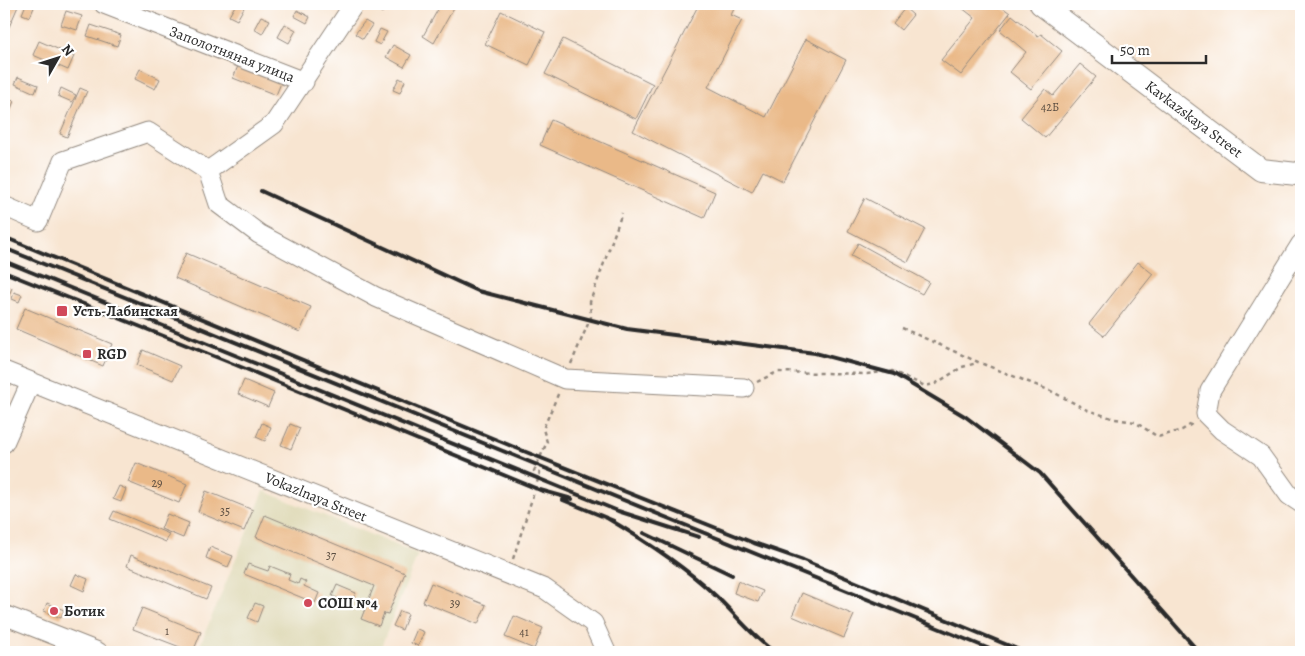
<svg xmlns="http://www.w3.org/2000/svg" width="1305" height="656" font-family="Alegreya,serif">
<rect width="100%" height="100%" fill="#fff"/>
<filter id="ink" filterUnits="userSpaceOnUse"><feTurbulence type="fractalNoise" baseFrequency=".02" numOctaves="2"/><feDisplacementMap in="SourceGraphic" scale="10" xChannelSelector="R" yChannelSelector="G"/><feConvolveMatrix kernelMatrix="1 2 1 2 8 2 1 2 1" color-interpolation-filters="sRGB"/></filter>
<filter id="wash" filterUnits="userSpaceOnUse"><feTurbulence type="fractalNoise" baseFrequency=".0096" numOctaves="4" result="noise"/><feDisplacementMap in="SourceGraphic" scale="20" xChannelSelector="R" yChannelSelector="G"/><feGaussianBlur stdDeviation="1.12" result="paint"/><feColorMatrix in="noise" values="0 0 0 0 0 0 0 0 0 0 0 0 0 0 0 0 0 1.4 0 .05"/><feComposite in="paint" operator="in"/></filter>
<g filter="url(#wash)">
<rect width="100%" height="100%" fill="#f8e5d1"/>
<path fill="#e1dcbb" d="M264 491 418 554 379 652H197Z"/>
<g id="blocks">
<path fill="#eab988" d="M4 4H19L9 27 4 25Z
M26 4 35 5 30 17 22 14Z
M236 4H246L237 20 229 16Z
M371 4H378L385 8 382 13Z
M441 4H456L434 43 423 36Z
M699 4H734L736 5 731 15 742 20 708 87 766 117 806 39 846 60 783 181 763 171 752 192 633 131Z
M957 4H998L1010 13 961 75 941 60 975 18Z
M905 8 913 15 901 30 893 23Z
M297 10 310 17 307 23 294 16Z
M66 11 82 16 77 30 61 25Z
M501 11 545 32 529 65 485 44Z
M1012 15 1038 36 1041 34 1062 51 1031 89 1010 72 1026 52 1000 30Z
M261 16 270 20 262 34 254 29Z
M365 21 372 25 363 39 355 34Z
M285 24 296 30 289 43 278 37Z
M91 25 121 35 117 46 87 36Z
M380 29 387 32 380 45 374 42Z
M563 39 653 84 636 119 545 74Z
M39 41 74 56 68 70 33 55Z
M393 45 411 55 404 67 386 57Z
M1080 64 1096 77 1045 138 1021 118 1045 89 1053 96Z
M238 66 281 83 276 95 233 78Z
M140 69 160 79 155 89 135 79Z
M18 77 38 85 35 93 15 84Z
M399 78 405 81 400 93 393 90Z
M61 88 76 95 72 102 58 96Z
M80 88 87 91 67 137 60 134Z
M4 97 14 101 7 119 4 118Z
M551 120 715 192 704 218 540 145Z
M865 198 925 229 908 262 848 231Z
M858 243 929 282 922 294 851 256Z
M186 253 311 307 300 332 175 278Z
M1138 262 1153 274 1104 336 1089 324Z
M4 285 12 288 7 300 4 299Z
M14 292 22 295 19 302 12 299Z
M25 308 112 344 103 366 16 329Z
M143 350 180 366 173 380 137 365Z
M244 380 274 393 268 407 238 394Z
M262 423 271 427 265 441 256 437Z
M290 424 300 428 291 449 281 445Z
M136 463 187 484 179 503 128 482Z
M119 486 126 489 121 502 113 499Z
M206 491 253 510 244 531 198 512Z
M114 511 169 534 166 542 110 519Z
M167 514 189 523 183 538 161 529Z
M265 515 405 573 388 614 384 613 379 626 361 619 374 586 256 537Z
M210 547 233 556 228 567 206 558Z
M131 555 211 588 206 599 127 566Z
M248 564 268 571 270 566 290 574 288 580 298 584 300 579 306 582 304 586 319 593 315 603 244 574Z
M76 574 88 579 84 591 71 585Z
M738 581 763 591 758 602 734 593Z
M431 583 486 605 478 624 423 602Z
M337 585 356 593 351 604 332 596Z
M802 593 854 615 844 638 792 616Z
M47 603 64 610 61 618 44 611Z
M255 603 263 606 257 622 248 618Z
M142 608 201 632 193 652 133 629Z
M400 611 408 614 402 630 393 626Z
M514 616 543 628 534 649 505 637Z
M417 629 424 632 418 646 411 643Z"/>
</g>
</g>
<g filter="url(#ink)">
<use href="#blocks" fill-opacity="0" stroke="#92887e" stroke-width="1"/>
<g fill="none" stroke-linecap="round" stroke-linejoin="round">
<g stroke="#92887e" stroke-width="21">
<path id="minor" d="M104 4 304 82
M208 171 219 204 259 234 376 297 565 379 744 388
M4 206 38 221 63 161 148 132 208 171 274 124 354 4
M1301 244 1210 391 1206 414 1222 430 1261 456 1289 495 1301 503
M4 371 545 589 593 623 606 652
M4 443 31 382
M4 615 98 652"/>
</g>
<g stroke="#92887e" stroke-width="24">
<path id="major" d="M1041 4 1261 170 1297 174 1301 172"/>
</g>
<path stroke="#92887e" stroke-width="2.5" stroke-dasharray="4 4" stroke-linecap="butt" d="M902 328 978 362 1051 391 1087 410 1115 419 1135 422 1158 437 1182 430 1195 422
M571 364 591 317 590 302 622 213
M757 382 777 372 867 374 892 371 925 386 935 384 962 367 977 363
M513 559 540 473 534 471 547 442 543 429 559 392"/>
<use href="#minor" stroke="#fff" stroke-width="19"/>
<use href="#major" stroke="#fff" stroke-width="22"/>
<path stroke="#2b2b2b" stroke-width="4" d="M261 191 478 291 627 329 815 353 894 374 966 417 1040 473 1199 652
M4 237 526 452 754 543 803 560 1024 652
M4 248 997 652
M4 261 618 511 699 537
M4 272 236 365 540 490 572 499
M563 500 614 521
M607 518C646 541 683 565 716 596 736 615 752 636 774 652
M644 533 732 575"/>
</g>
</g>
<g fill="#d1495b" stroke="#fff" stroke-width="2">
<rect x="56" y="305" width="12" height="12" rx="2.5"/>
<rect x="82" y="349" width="10" height="10" rx="2.5"/>
<circle cx="308" cy="603" r="5"/>
<circle cx="54" cy="611" r="5"/>
</g>
<g text-anchor="middle" dominant-baseline="central" stroke-width="4.5" stroke-linejoin="round" paint-order="stroke">
<g font-size="12" fill="#5b4e42">
<text x="1050" y="107">42Б</text>
<text x="157" y="483">29</text>
<text x="225" y="511">35</text>
<text x="331" y="555">37</text>
<text x="455" y="603">39</text>
<text x="167" y="631">1</text>
<text x="524" y="632">41</text>
</g>
<g font-size="15" fill="#2b2b2b" stroke="#fff">
<text transform="translate(232 54) rotate(21)">Заполотняная улица</text>
<text transform="translate(1194 119) rotate(37)">Kavkazskaya Street</text>
<text transform="translate(316 497) rotate(22)">Vokazlnaya Street</text>
</g>
<g font-size="15" font-weight="bold" fill="#2b2b2b" stroke="#fff" text-anchor="start">
<text x="73" y="311">Усть-Лабинская</text>
<text x="97" y="354">RGD</text>
<text x="318" y="603">СОШ №4</text>
<text x="64" y="611">Ботик</text>
</g>
</g>
<rect width="1305" height="656" fill="none" stroke="#fff" stroke-width="20"/>
<g transform="translate(58 58) rotate(51)" stroke="#ffffff" stroke-width="4" paint-order="stroke">
<path d="M0-4L9 19L0 12L-9 19Z" fill="#2b2b2b"/>
<text y="-8" font-size="14" font-weight="bold" text-anchor="middle" fill="#2b2b2b">N</text>
</g>
<path d="M1112 55v8h94v-8" fill="none" stroke="#2b2b2b" stroke-width="2.5"/>
<text x="1120" y="55" font-size="15" fill="#2b2b2b" stroke="#ffffff" stroke-width="4" paint-order="stroke">50 m</text>
</svg>
